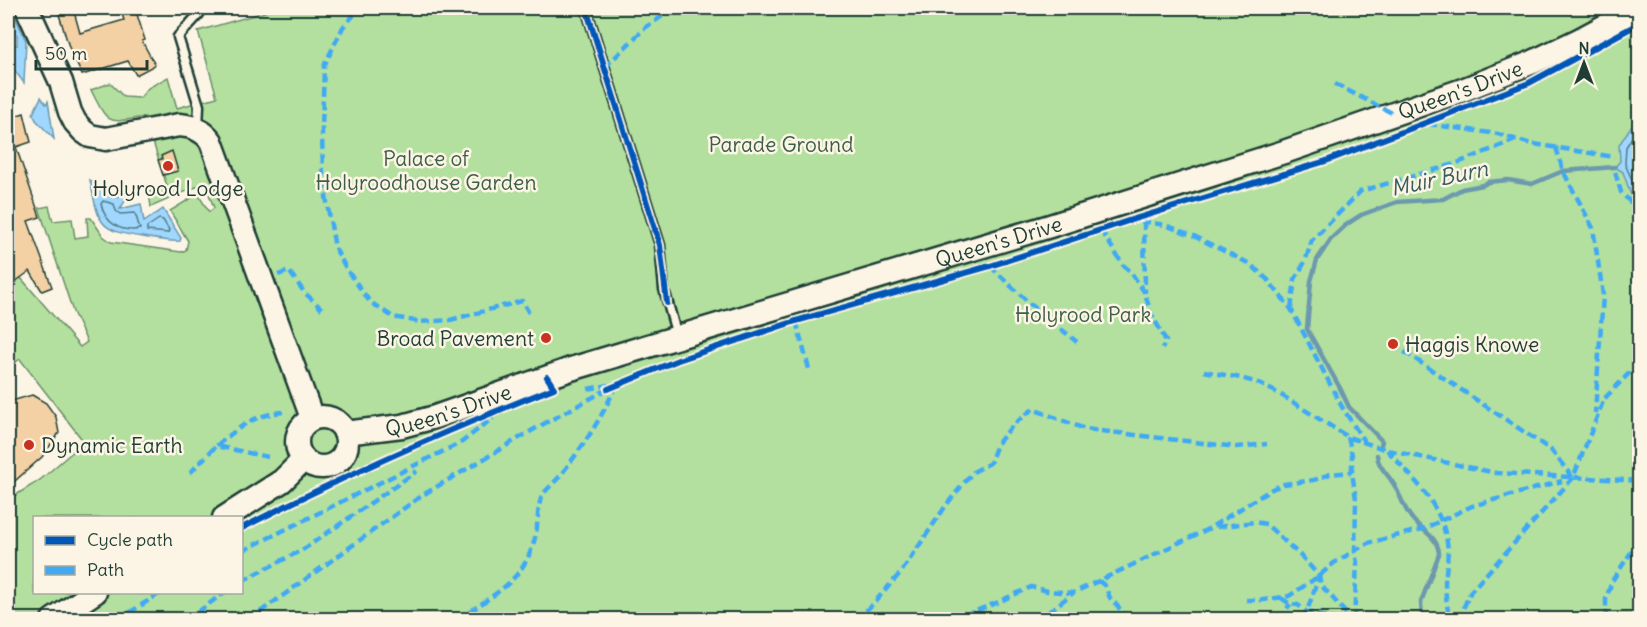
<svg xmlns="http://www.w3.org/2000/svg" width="1647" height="627" font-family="Delius,sans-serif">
<rect width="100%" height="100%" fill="#fcf5e5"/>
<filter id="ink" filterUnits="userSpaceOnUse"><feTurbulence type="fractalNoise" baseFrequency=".0167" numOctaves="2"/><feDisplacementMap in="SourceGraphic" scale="12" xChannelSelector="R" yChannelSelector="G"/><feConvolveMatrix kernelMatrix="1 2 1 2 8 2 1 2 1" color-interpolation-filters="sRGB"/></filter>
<g filter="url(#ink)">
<path fill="#b3e09e" stroke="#698e69" stroke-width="1.5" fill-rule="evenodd" d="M264 8H1639V619H8V500L40 480 84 442 20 359 8 368V276L21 278 80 347 87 342 73 312 39 208 49 206 53 221 72 219 75 238 88 236 87 218H91L103 236 111 242 181 252 186 250 188 241 170 211 198 194 209 212 214 208 205 183 151 207 149 192 167 186 145 117C107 123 109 126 91 90L110 83 124 97 140 98 148 88 168 77 177 108 217 97 198 31 265 12ZM34 518H242V592H34Z"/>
<path fill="#9fd7ff" stroke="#6c99ae" stroke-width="1.5" d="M13 11 26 41 24 83 8 62V38H10V46L17 45V35L8 29Z
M41 97 46 104 48 101 54 139 36 120 33 114Z
M1639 114 1640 206H1639L1633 201 1623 172 1615 167 1620 161 1619 145Z
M90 180 111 197 129 195 120 209 141 204 144 222 163 209 181 238 180 241C169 242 155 239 143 237 97 231 99 223 90 180Z"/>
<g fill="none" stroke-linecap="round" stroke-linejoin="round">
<path stroke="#527b85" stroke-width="1.5" d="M1640 124 1626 147 1625 164 1640 198
M103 201 114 204 116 211 120 214 135 213 140 229C121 233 105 223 101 204Z
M159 219 163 220 169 230 168 233 147 231V227Z"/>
<path stroke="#6c99ae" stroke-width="4.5" d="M1381 445 1382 441 1349 407 1340 388 1307 329 1311 281 1317 260 1331 239 1347 224 1361 215 1397 202 1443 199 1462 189 1483 185 1488 182 1508 180 1532 184 1563 171 1615 167
M1377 455C1378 467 1387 473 1393 483 1401 495 1404 511 1414 521 1424 532 1438 537 1439 554L1421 602 1422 620"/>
</g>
<path fill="#f4d1a4" stroke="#1f3d34" stroke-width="1.5" d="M57 8H73L80 33 124 20 120 8H135L145 40 142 41 155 65 136 75 128 61 82 75 69 47Z
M24 113 31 142 16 147 40 217 28 221 52 287 42 291 30 271 8 287V118Z
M172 151 178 171 163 175 158 160 162 159 161 156Z
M32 395 46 403 56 417 59 433 42 457 8 487V402Z"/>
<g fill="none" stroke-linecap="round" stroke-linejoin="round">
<g stroke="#1f3d34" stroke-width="13">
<path id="lane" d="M586 8 660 245 664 289 677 336
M198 128 199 106 178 37 199 14 202 8"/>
</g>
<g stroke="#1f3d34" stroke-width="27">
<g id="secondary">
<path d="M27 8 61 82 70 112 75 122 83 131 90 136 106 139 179 125C193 126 203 130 211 141L312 418"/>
<circle cx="322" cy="442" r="25"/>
<path id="s1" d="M345 433 402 426 435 417 571 369 1050 226 1284 152 1460 91 1533 62 1579 40 1639 8"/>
<path d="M224 518 282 481 303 460"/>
<path d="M53 620 95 592"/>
</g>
</g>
<use href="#lane" stroke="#fcf5e5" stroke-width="8"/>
<use href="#secondary" stroke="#fcf5e5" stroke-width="22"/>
<path stroke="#3fa9f5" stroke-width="4.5" stroke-dasharray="9 4.5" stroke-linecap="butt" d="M366 8 354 15 343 27 324 66 322 129 323 179 335 248 347 270 370 302 393 317 420 322 450 320 522 301 529 313
M265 9 269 8
M605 67 646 27 675 8
M1335 84 1394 114
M1428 124 1498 134 1528 143 1614 157
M1556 147 1563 171 1593 228 1603 295 1595 413
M1615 172 1621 192 1640 213
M1141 221 1165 225 1194 236 1250 264 1268 280 1291 309 1342 407 1365 443
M1144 221 1145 293
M1101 230 1123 265 1130 271 1145 293 1150 311 1166 341 1162 349
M990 266 1029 303 1077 342
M278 275 289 271 304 292 322 309
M1291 309 1295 279 1305 262 1312 240 1361 191 1455 164 1518 139
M796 321 809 369
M1393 344 1551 450 1573 478
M1204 371 1241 378 1258 383 1278 393 1348 437 1387 450 1496 473 1640 481
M588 389 609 385
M1348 437 1352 455V472L1356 499 1355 552 1357 563 1354 620
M1387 450C1410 475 1439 502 1446 537 1450 552 1446 567 1445 583 1445 595 1448 608 1449 620
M268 457 216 446C239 428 252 415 283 412
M190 473 216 446
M1217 527 1254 522 1266 524 1303 558 1319 576 1321 585 1352 620
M242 551 462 442 493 418
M242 581 304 549 417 471
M1099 581 1105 586 1110 598 1130 620
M1281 598 1290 604 1298 605 1307 612 1337 620
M1246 600H1264L1289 596 1319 576 1334 563 1368 543 1423 529 1472 506 1562 481
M118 620 162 592
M187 620 225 592
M249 620 421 496 538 427 608 389
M459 620C493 593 523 584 535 538 539 524 536 504 544 493 549 487 555 482 560 476 581 449 600 421 614 390
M856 620 874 603 902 571 947 504 973 472 990 463 997 444 1012 426 1033 409 1085 429 1236 447 1267 444
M952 620 996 603 1031 587 1048 591 1073 593 1208 529 1272 489 1284 484 1314 480 1330 474 1352 472
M1038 620 1073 593
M1280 620 1290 604
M1304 620 1319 576
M1458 620 1471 591 1573 478 1604 399 1640 362
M1606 620V599L1612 581 1640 539"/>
<g stroke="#fcf5e5" stroke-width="10">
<path id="cycleway" d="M586 8 660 245 667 303
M608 389 678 360 796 321 990 266 1131 220 1326 161 1529 83 1640 23
M242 528C343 476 447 430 554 388L547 377"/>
</g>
<use href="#cycleway" stroke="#0057b8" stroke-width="6"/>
</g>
</g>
<g fill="#c8321e" stroke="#fcf5e5" stroke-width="2">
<circle cx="168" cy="166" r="6"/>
<circle cx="546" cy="338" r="6"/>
<circle cx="1393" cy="344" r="6"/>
<circle cx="29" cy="445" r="6"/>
</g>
<g text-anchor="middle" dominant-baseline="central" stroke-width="5" stroke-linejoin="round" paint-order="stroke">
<g font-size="21" fill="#1f3d34" stroke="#fcf5e5">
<text stroke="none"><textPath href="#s1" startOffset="1168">Queen's Drive</textPath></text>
<text stroke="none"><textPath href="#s1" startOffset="682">Queen's Drive</textPath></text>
<text stroke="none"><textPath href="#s1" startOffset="106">Queen's Drive</textPath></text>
</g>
<g font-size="21" fill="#3d5e49" stroke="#fcf5e5">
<text x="781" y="144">Parade Ground</text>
<text x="426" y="158">Palace of<tspan x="426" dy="24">Holyroodhouse Garden</tspan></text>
<text x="1083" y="314">Holyrood Park</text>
</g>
<g font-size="21" fill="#1f3d34" stroke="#fcf5e5" text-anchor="start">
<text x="168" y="188" text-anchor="middle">Holyrood Lodge</text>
<text x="534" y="338" text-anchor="end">Broad Pavement</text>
<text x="1405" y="344">Haggis Knowe</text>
<text x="41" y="445">Dynamic Earth</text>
</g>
<g font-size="22" font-style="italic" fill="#395c5d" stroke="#fcf5e5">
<text transform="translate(1439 178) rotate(-12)">Muir Burn</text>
</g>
</g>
<rect width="1647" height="627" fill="none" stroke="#fcf5e5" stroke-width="30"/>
<rect x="15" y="15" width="1617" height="597" fill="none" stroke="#1f3d34" stroke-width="2" filter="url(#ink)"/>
<rect x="33" y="516" width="210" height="78" fill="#fcf5e5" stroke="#a4ab9e" stroke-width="1.5"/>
<rect x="45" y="536" width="30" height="9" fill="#0057b8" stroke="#a4ab9e" stroke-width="1.5"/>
<text x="87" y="546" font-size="18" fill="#1f3d34">Cycle path</text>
<rect x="45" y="566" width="30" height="9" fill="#3fa9f5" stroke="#a4ab9e" stroke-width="1.5"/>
<text x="87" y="576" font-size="18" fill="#1f3d34">Path</text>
<g transform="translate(1584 63)" stroke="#fcf5e5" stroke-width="4.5" paint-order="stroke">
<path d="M0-4.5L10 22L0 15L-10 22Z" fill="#1f3d34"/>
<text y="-9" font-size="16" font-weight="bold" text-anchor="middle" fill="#1f3d34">N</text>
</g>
<path d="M36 60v9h111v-9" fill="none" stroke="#1f3d34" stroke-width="3"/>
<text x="45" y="60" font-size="18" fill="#1f3d34" stroke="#fcf5e5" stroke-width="4.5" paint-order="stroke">50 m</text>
</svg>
